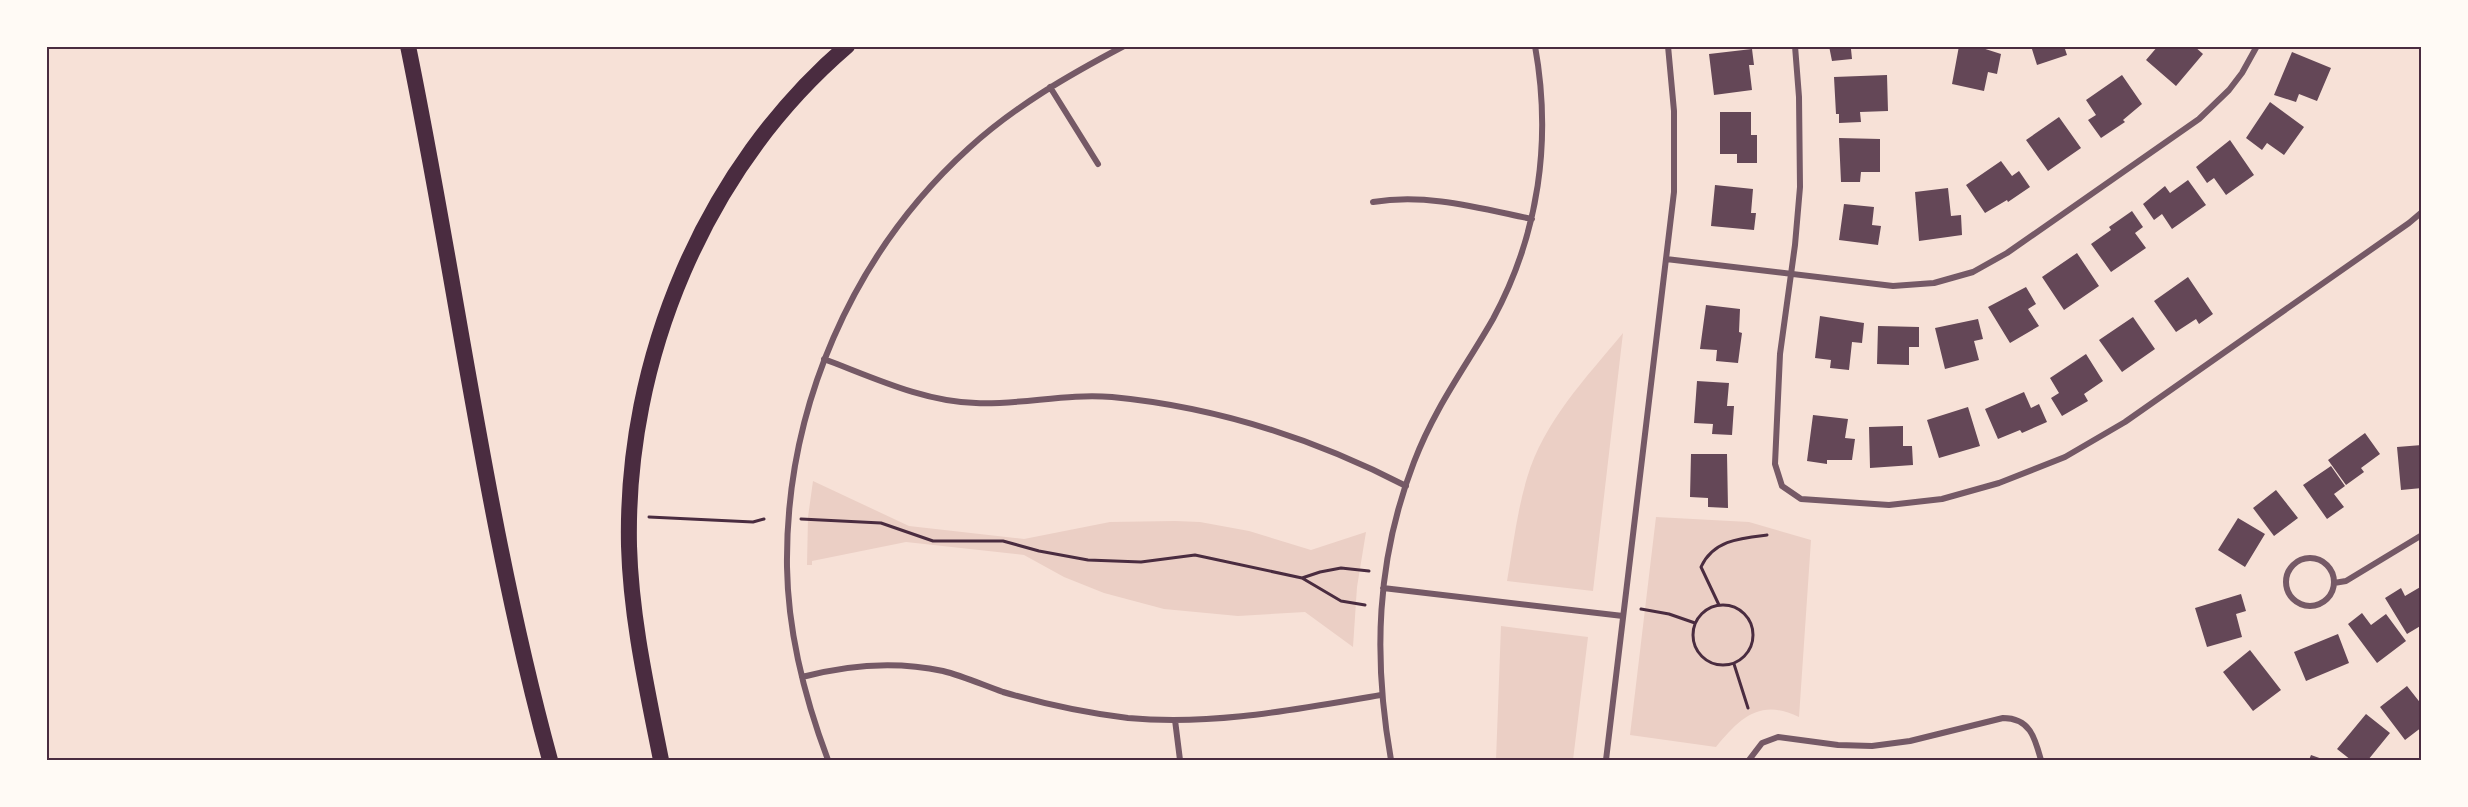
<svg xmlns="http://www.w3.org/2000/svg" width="2468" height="807" font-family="'Titillium Web',sans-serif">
<rect width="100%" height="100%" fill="#f7e1d7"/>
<path fill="#ebcfc5" d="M1623 333 1593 591 1507 581C1513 547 1517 511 1527 478 1544 421 1586 378 1623 333Z
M813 481 909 526 1015 538 1024 539 1110 522 1175 521 1200 522 1249 531 1311 550 1366 532 1357 587 1353 647 1305 612 1238 616 1164 609 1104 593 1064 577 1024 555 906 542 812 561V565H807L808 517Z
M1656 517 1749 522 1811 540 1799 717C1760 698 1740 718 1716 747L1630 735Z
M1501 626 1588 637 1573 760H1496Z"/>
<path fill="#644757" d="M1829 46H1862V48L1851 49 1852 59 1832 61Z
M1959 46H1976L2001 54 1997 74 1988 72 1984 91 1952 84Z
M2031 46H2064L2067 55 2037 65Z
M2158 46H2194L2203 54 2176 86 2146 60Z
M1752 49 1754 65H1749L1752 90 1714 95 1709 54Z
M2292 52 2331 68 2317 101 2299 94 2296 102 2274 95Z
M1887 75 1888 111 1860 112 1861 122 1839 123V114H1836L1834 77Z
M2122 75 2142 104 2123 120 2125 122 2101 138 2088 120 2096 115 2086 100Z
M2270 102 2304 127 2284 155 2267 143 2262 150 2246 138Z
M1720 112H1751V135H1757V163H1737V154H1720Z
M2059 117 2081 148 2048 171 2026 140Z
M1839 138 1880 139V172H1861L1860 182H1841Z
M2230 140 2254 175 2226 195 2214 178 2207 183 2196 167Z
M2001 161 2012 176 2019 171 2030 187 2008 202 2007 200 1985 213 1966 185Z
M2188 180 2206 205 2172 229 2162 214 2154 220 2143 204 2165 186 2170 193Z
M1715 185 1753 189 1751 213H1756L1754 230 1711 226Z
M1948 188 1951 216 1961 215 1962 235 1919 241 1915 192Z
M1844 204 1874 207 1872 225 1881 226 1878 245 1839 240Z
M2132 211 2143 227 2135 233 2146 248 2111 272 2091 244 2111 230 2109 227Z
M2077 253 2099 286 2064 310 2042 277Z
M2188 277 2213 314 2199 324 2196 319 2176 332 2154 301Z
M2026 287 2036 304 2028 309 2039 326 2010 343 1988 307Z
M1706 305 1740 309 1739 332 1742 333 1738 363 1716 361 1717 350 1700 349Z
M1820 316 1864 323 1862 343 1852 342 1849 370 1830 368 1831 360 1815 358Z
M2133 317 2155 349 2122 372 2099 340Z
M1978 319 1983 339 1974 341 1979 360 1945 369 1935 328Z
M1878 326 1919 327V347H1909V365L1877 364Z
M2086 354 2103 381 2084 394 2088 401 2062 416 2051 398 2059 393 2050 378Z
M1697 381 1729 383 1727 406H1734L1732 435 1712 434 1713 424 1694 423Z
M2024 392 2031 408 2039 404 2047 422 2022 433 2020 430 1998 439 1985 409Z
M1968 407 1980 446 1939 458 1927 420Z
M1813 415 1848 419 1845 438 1855 439 1852 460H1827V464L1807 461Z
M1903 426V446H1912L1913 465 1870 468 1869 427Z
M2365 433 2380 454 2361 468 2364 472 2346 485 2328 460Z
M2422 445V488L2401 490 2397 447Z
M1691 454H1727L1728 508 1708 507V498L1690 497Z
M2331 466 2345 486 2334 494 2344 507 2327 519 2303 485Z
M2276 490 2298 518 2274 536 2253 508Z
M2238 518 2265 534 2245 567 2218 550Z
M2422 586V625L2407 634 2385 598 2401 588 2405 596Z
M2241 594 2246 611 2236 614 2242 637 2207 647 2195 608Z
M2362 613 2371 625 2386 614 2406 641 2377 663 2348 624Z
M2338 634 2349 663 2306 681 2294 652Z
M2250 650 2281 690 2253 711 2223 672Z
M2407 686 2422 705V727L2405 740 2380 707Z
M2366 714 2390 733 2368 760H2351L2337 749Z
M2311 755 2325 760H2309Z"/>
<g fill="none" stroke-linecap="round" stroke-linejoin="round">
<path stroke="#4a2c40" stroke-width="3" d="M649 517 753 522 764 519
M801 519 881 523 933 541H1003L1039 551 1088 560 1141 562 1195 555 1302 578 1320 572 1341 568 1369 571
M1302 578 1341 601 1365 605
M1693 635a30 30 0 1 1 60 0a30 30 0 1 1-60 0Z
M1719 605 1701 567C1713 540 1741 538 1767 535
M1641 609 1669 614 1695 623
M1734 664 1748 708"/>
<path stroke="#755966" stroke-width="6" d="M1795 46 1799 97 1800 187 1795 245 1780 354 1775 464 1782 486 1801 499 1889 505 1942 499 1999 483 2065 457 2125 422 2409 223 2422 212
M1050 87 1098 164
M1373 202C1427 193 1479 208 1532 219
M1666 259 1893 286 1934 283 1973 272 2007 253 2199 119 2229 90 2242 73 2257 46
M824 359C872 377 924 402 976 403 1022 405 1066 393 1112 397 1217 407 1313 438 1406 486
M2286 582a24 24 0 1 1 48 0a24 24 0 1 1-48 0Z
M2334 583 2346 581 2422 535
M1383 588 1623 616
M802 677C847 665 897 661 943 671 963 676 983 685 1003 692 1044 704 1085 713 1128 718 1214 726 1297 709 1381 695
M1175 720 1180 760
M828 760C805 699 788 632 787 567 785 409 852 254 969 148 1015 106 1069 75 1124 46
M1391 760C1373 658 1376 560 1414 462 1435 407 1465 368 1493 319 1539 234 1552 140 1535 46
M1606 760 1674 192V111L1668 46
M1749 760 1762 743 1778 737 1838 745 1872 746 1910 741 2003 718C2030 718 2035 738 2041 760"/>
<path stroke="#4a2c40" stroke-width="16" d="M408 46C457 284 486 526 550 760
M661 760C647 689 631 618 629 546 625 359 705 168 847 46"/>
</g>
<rect width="2468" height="807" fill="none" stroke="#fffaf5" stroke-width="96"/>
<rect x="48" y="48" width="2372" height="711" fill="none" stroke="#4a2c40" stroke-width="2"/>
</svg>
